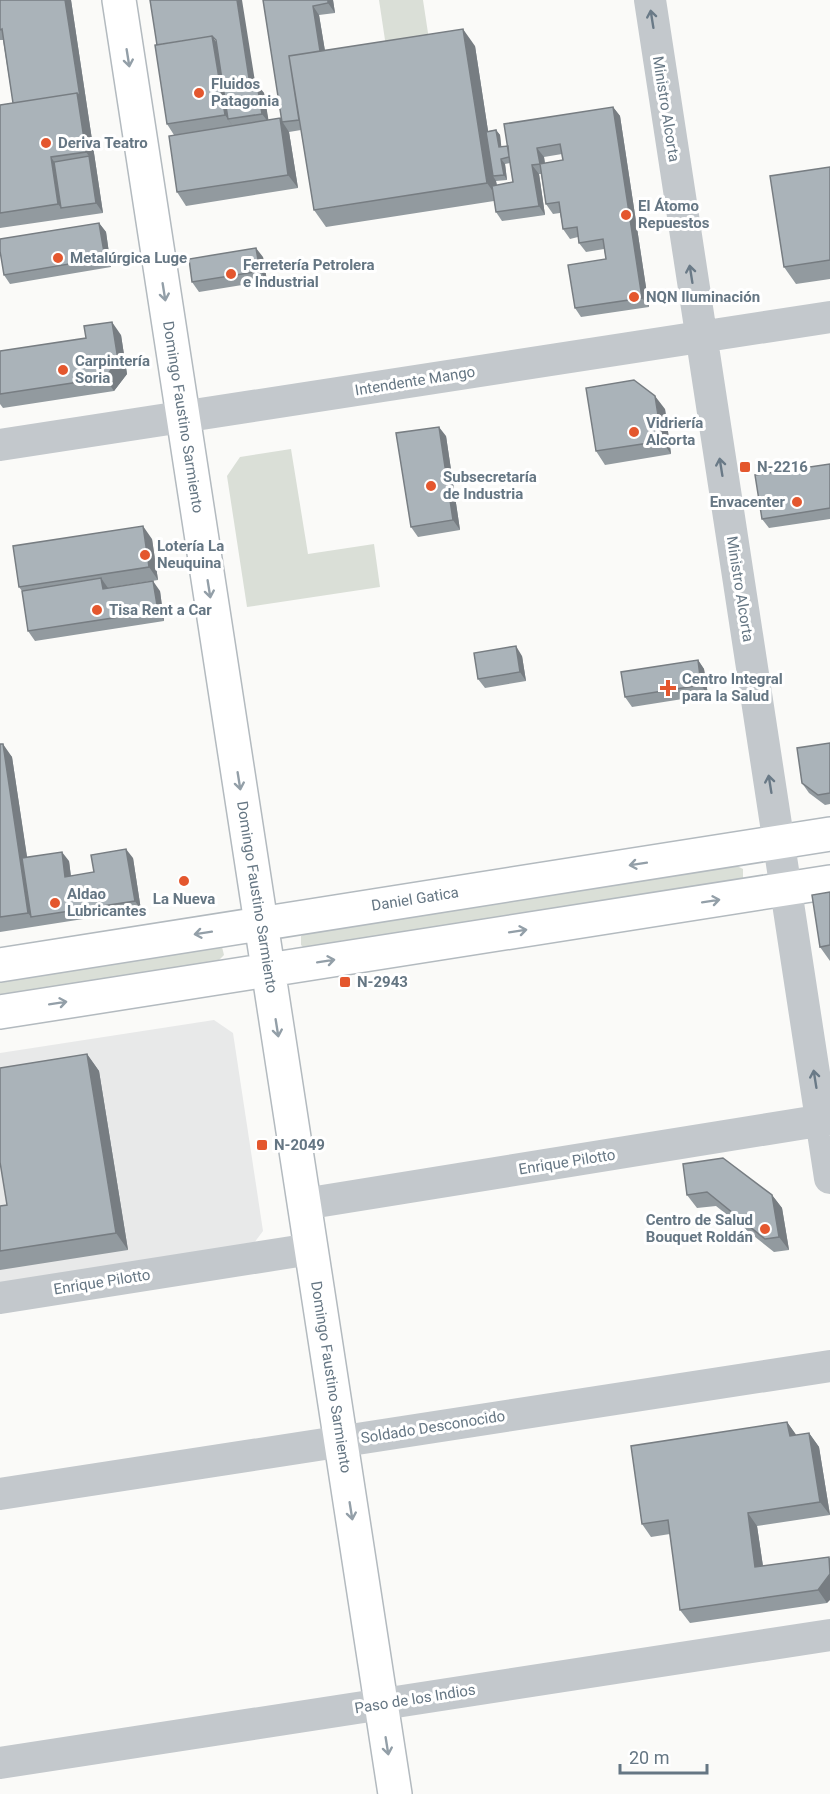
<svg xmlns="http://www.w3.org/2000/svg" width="830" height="1794" font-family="Roboto,sans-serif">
<rect width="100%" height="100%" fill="#fafaf8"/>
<path fill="#e8e9e9" d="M214 1020 233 1033 263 1231 254 1243 0 1283V1053Z"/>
<path fill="#dadfd7" d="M379 0H423L431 53 388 60Z
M291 449 308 554 374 544 380 587 247 607 227 476 240 457Z
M735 865 743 869V878L741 880 305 949 301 945V936L306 933Z
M222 947 224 955 218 961 0 997V979Z"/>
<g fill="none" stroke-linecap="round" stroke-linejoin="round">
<g stroke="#b3babf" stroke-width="36">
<path id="secondary" d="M119 0 395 1794
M0 965 830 834
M0 1012 830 882"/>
</g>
<path stroke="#c3c8cc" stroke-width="32" d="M650 0 830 1178
M0 445 830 317
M304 1204 830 1119
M0 1298 311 1249
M0 1494 830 1366
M0 1763 830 1635"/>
<use href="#secondary" stroke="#fff" stroke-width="33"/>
</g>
<path fill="#929a9f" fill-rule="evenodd" d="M0 0H71L103 213 0 228V105L13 103 3 40H0Z
M263 0H333L335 13 319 15 325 51 475 46 488 131 496 130 500 135 501 147 508 146 613 107 620 116 649 307 581 317 575 308 606 259 604 249 586 252 579 243 578 237 570 239 563 229 560 213 553 214 546 204 541 174H539L545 215 502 221 496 212 494 201 326 227 314 210 301 130 289 132 298 188 186 206 177 192 174 135 167 124 255 84 264 93 268 120 282 122ZM562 154 563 160 545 163 544 157ZM510 163 513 182 497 185 496 181 507 180 505 164Z
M830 167V279L796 284 784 267Z
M99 223 106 232 111 267 10 284 4 275Z
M263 257 267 281 199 292 192 282Z
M121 335 127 374 114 391 3 408 0 404V351Z
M665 409 671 454 605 465 596 451Z
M446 436 460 530 418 537 411 527Z
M830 464V519L769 528 762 519Z
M152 539 158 580 108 588 160 591 164 621 35 641 28 631 22 591 19 587Z
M522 656 526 681 485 688 478 679Z
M698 660 704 669 708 695 632 707 625 697Z
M830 743V804L825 805 809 793 802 783Z
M0 744 12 757 27 858 69 861 71 876 94 872 133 858 141 910 0 932Z
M830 892V961L820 947Z
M87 1054 99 1071 128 1250 0 1270V1206L7 1205Z
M683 1164 772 1195 782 1208 789 1250 774 1252 716 1206 697 1208 687 1195Z
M787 1422 796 1435 809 1433 819 1447 830 1515 757 1526 763 1566 830 1558 827 1603 690 1623 680 1610 670 1534 651 1537 642 1524Z"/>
<path fill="#777d82" d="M65 0H71L103 213 96 203 89 156 86 152 77 93Z
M237 0H242L257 94 250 85Z
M328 0H333L335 13 328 3Z
M313 6 319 15 328 69 321 60Z
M463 29 475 46 495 176H493L496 181 499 200 487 183Z
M212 36 222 50 228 119 234 128 225 115Z
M257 84 264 93 269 123 262 114Z
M613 107 620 116 649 307 642 298Z
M280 118 289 132 298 188 288 175Z
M496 130 500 135 502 152 499 147Z
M537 148 544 157 546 173 540 164Z
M51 157 60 171 61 208 58 204Z
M501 159 505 164 507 180 504 175Z
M532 165 539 174 545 215 539 206Z
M99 223 106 232 111 267 105 258Z
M256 248 263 257 267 281 260 271Z
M112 322 121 335 127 374 114 391 105 378Z
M655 396 665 409 671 454 662 441Z
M439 427 446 436 460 530 453 520Z
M143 526 152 539 158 580 149 567Z
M101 578 108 588 109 599 103 589Z
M153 581 160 591 164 621 158 611Z
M516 646 522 656 526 681 520 672Z
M698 660 704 669 708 695 701 685Z
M3 744 12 757 36 916 31 917 28 913Z
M126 849 133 858 141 910 135 901Z
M62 852 69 861 72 886 65 877Z
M87 1054 99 1071 128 1250 116 1233Z
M772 1195 782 1208 789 1250 779 1237Z
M787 1422 797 1436H790Z
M809 1433 819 1447 830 1515 820 1502Z
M748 1513 757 1526 765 1580 755 1567Z
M830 1574V1600L827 1603 818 1590Z"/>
<path fill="#aab3b9" stroke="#777d82" stroke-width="1.5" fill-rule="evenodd" d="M0 0H65L80 97 77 93 13 103 2 29 0 30Z
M150 0H237L250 85 257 84 262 114 228 119 216 40 212 36 157 45Z
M263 0H328V3L313 6 320 51 289 56 299 120 282 122Z
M463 29 487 183 314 210 289 56Z
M212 36 225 115 167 124 155 45Z
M77 93 86 152 51 157 58 204 0 213V105Z
M613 107 642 298 575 308 568 265 606 259 603 239 579 243 577 227 563 229 559 202 546 204 540 164 532 165 539 206 496 212 492 186 513 182 504 124ZM560 144 563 160 540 164 537 148Z
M280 118 288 175 177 192 169 136Z
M496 130 499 147 508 146 509 157 501 159 504 175 493 176 486 132Z
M89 156 96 203 61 208 54 162Z
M830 167V260L784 267 770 176Z
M99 223 105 258 4 275 0 251V239Z
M256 248 260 271 192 282 189 259Z
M112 322 118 360 105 378 0 394V351L86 338 84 326Z
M634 380 655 396 662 441 596 451 586 388Z
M439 427 453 520 411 527 396 433Z
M830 464V508L762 519 755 475Z
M143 526 149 567 19 587 13 546Z
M101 578 103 589 153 581 158 611 28 631 22 591Z
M516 646 520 672 478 679 474 653Z
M698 660 701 685 625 697 621 672Z
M830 743V793L818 795 802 783 797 748Z
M0 744H3L28 913 0 917Z
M126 849 135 901 31 917 22 858 62 852 65 877 94 872 91 855Z
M830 892V945L820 947 812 895Z
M87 1054 116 1233 0 1251V1206L7 1205 0 1162V1068Z
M723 1158 772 1195 779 1237 765 1239 707 1192 687 1195 683 1164Z
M787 1422 790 1436 809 1433 820 1502 748 1513 755 1567 829 1557 830 1574 818 1590 680 1610 668 1520 642 1524 631 1446Z"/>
<defs><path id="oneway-shaft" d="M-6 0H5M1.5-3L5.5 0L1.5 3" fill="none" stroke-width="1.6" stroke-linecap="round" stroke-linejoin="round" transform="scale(1.5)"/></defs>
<g stroke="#6a7a87">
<use href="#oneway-shaft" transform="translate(652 19) rotate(-99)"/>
<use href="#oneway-shaft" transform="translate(691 274) rotate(-99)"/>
<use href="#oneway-shaft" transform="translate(721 467) rotate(-99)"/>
<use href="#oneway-shaft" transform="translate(770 784) rotate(-99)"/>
<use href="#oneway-shaft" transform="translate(815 1079) rotate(-99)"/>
</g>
<g stroke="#939fa8">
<use href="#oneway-shaft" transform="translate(128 58) rotate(81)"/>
<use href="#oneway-shaft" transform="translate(164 292) rotate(81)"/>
<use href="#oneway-shaft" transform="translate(209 589) rotate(81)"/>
<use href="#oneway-shaft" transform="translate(239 781) rotate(81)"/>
<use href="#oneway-shaft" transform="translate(638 864) rotate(171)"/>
<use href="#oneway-shaft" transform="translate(711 901) rotate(-9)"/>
<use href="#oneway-shaft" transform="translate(518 931) rotate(-9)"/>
<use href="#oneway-shaft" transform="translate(203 933) rotate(171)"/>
<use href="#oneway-shaft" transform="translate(326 961) rotate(-9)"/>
<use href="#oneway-shaft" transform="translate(58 1003) rotate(-9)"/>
<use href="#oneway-shaft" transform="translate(277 1028) rotate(81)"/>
<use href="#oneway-shaft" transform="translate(351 1511) rotate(81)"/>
<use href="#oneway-shaft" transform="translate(387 1746) rotate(81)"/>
</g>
<g fill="#e4572e" stroke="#fff" stroke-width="2">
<circle cx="199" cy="93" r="6"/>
<circle cx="46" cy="143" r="6"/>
<circle cx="626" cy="215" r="6"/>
<circle cx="58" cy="258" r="6"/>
<circle cx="231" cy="274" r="6"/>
<circle cx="634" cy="297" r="6"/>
<circle cx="63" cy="370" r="6"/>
<circle cx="634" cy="432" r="6"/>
<rect x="739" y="461" width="12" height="12" rx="3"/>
<circle cx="431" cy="486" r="6"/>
<circle cx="797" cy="502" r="6"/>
<circle cx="145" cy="555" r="6"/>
<circle cx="97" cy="610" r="6"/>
<path d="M665 679h6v6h6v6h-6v6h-6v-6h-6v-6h6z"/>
<circle cx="184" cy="881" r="6"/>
<circle cx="55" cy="903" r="6"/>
<rect x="339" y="976" width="12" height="12" rx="3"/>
<rect x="256" y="1139" width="12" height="12" rx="3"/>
<circle cx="765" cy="1229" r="6"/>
</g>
<g text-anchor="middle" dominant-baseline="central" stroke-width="6" stroke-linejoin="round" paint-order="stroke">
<g font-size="15" font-weight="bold" fill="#657683" stroke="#fff" text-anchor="start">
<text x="211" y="84">Fluidos<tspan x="211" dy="17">Patagonia</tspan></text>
<text x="58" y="143">Deriva Teatro</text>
<text x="638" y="206">El Átomo<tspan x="638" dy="17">Repuestos</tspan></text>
<text x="70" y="258">Metalúrgica Luge</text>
<text x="243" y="265">Ferretería Petrolera<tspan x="243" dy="17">e Industrial</tspan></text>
<text x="646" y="297">NQN Iluminación</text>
<text x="75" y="361">Carpintería<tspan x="75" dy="17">Soria</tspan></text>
<text x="646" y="423">Vidriería<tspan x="646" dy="17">Alcorta</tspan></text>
<text x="757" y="467">N-2216</text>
<text x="443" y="477">Subsecretaría<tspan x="443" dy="17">de Industria</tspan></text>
<text x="785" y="502" text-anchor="end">Envacenter</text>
<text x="157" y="546">Lotería La<tspan x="157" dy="17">Neuquina</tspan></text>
<text x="109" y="610">Tisa Rent a Car</text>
<text x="682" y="679">Centro Integral<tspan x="682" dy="17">para la Salud</tspan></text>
<text x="67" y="894">Aldao<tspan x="67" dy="17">Lubricantes</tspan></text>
<text x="184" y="899" text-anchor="middle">La Nueva</text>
<text x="357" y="982">N-2943</text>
<text x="274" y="1145">N-2049</text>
<text x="753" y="1220" text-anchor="end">Centro de Salud<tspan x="753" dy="17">Bouquet Roldán</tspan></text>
</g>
<g font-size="15" fill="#657683" stroke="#fff">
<text transform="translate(666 109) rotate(81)">Ministro Alcorta</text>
<text transform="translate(415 381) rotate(-9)">Intendente Mango</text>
<text transform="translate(183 417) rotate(81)">Domingo Faustino Sarmiento</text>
<text transform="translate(740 589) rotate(81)">Ministro Alcorta</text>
<text transform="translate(257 897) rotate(81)">Domingo Faustino Sarmiento</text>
<text transform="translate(415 899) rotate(-9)">Daniel Gatica</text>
<text transform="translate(567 1162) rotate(-9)">Enrique Pilotto</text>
<text transform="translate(102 1282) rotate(-9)">Enrique Pilotto</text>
<text transform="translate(331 1377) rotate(81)">Domingo Faustino Sarmiento</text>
<text transform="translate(433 1427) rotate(-9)">Soldado Desconocido</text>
<text transform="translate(415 1699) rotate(-9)">Paso de los Indios</text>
</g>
</g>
<path d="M620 1764v9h87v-9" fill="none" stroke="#657683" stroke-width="3"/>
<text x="629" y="1764" font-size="18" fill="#657683" stroke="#ffffff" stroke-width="4.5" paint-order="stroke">20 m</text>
</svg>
